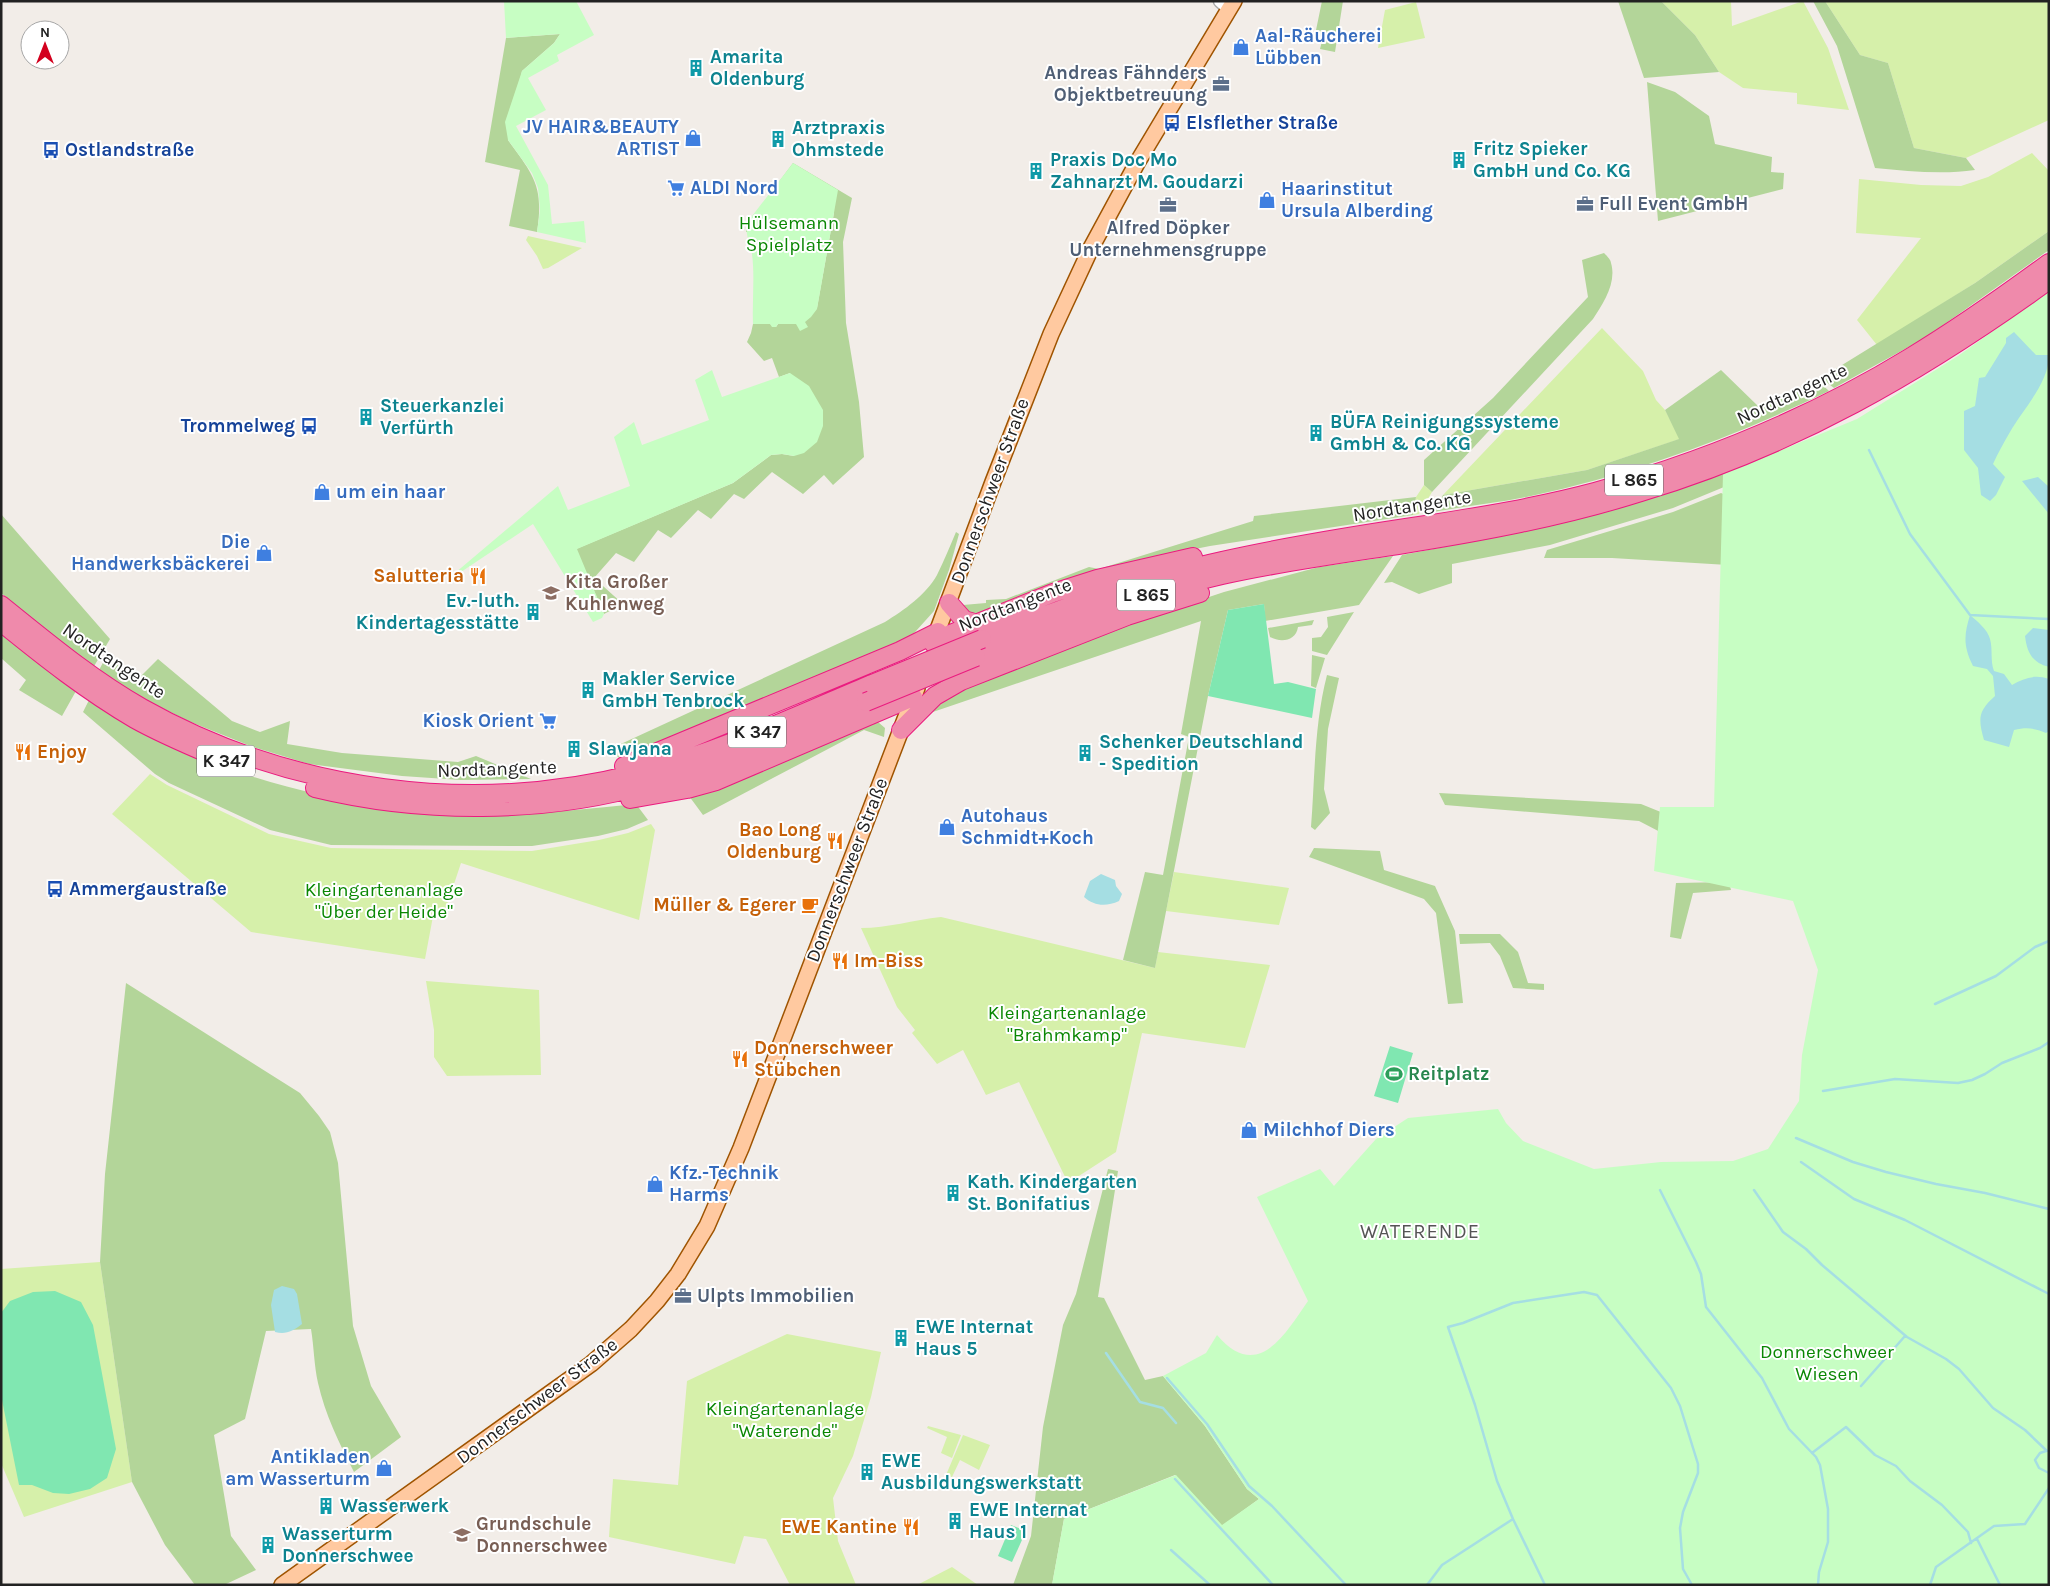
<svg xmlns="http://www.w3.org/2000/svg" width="2050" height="1586" font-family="Karla,sans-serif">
<rect width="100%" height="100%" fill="#f2ede8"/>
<path fill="#d6f0aa" d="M1661 1H1731L1732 26 1803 1 1828 48 1849 110 1797 104V93L1743 88 1719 72 1695 35Z
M1825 1H2049V120L1966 158 1914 148 1888 63 1860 55Z
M1416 2 1425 38 1378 48 1385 10Z
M2032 153 2049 171V231L1975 283 1877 345 1857 320 1921 238 1856 233 1859 179 1921 185 1961 186 1988 177Z
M528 236 582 248 548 268 543 269 537 256 526 240Z
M1602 328 1643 371 1656 400 1665 410 1680 439 1587 470 1443 495Z
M1424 485 1432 492 1419 514 1413 515 1416 497Z
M150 774 167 785 269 834 331 848 532 851 599 840 628 833 651 824 655 830 639 920 461 863 444 914 434 911 425 959 251 932 112 814Z
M1174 872 1289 888 1279 925 1166 911Z
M941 917 1155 968 1158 952 1270 965 1245 1048 1142 1033 1116 1152 1068 1183 1019 1082 986 1095 963 1050 937 1064 912 1033 915 1030 897 1007 861 928C888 928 913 920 941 917Z
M426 981 539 990 541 1075 447 1076 434 1057V1030Z
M100 1262 132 1482 24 1517 1 1463V1269Z
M787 1334 881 1352 871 1397 853 1456 833 1498 838 1541 856 1585H790L766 1539 744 1536 735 1564 609 1537 613 1479 678 1485 687 1381Z
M928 1426 961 1435 952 1458 941 1453 947 1437 927 1428Z
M963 1435 990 1445 979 1470 960 1460 952 1477 946 1475Z
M952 1567 978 1585H917Z"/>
<path fill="#b3d599" d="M1322 1H1343L1335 52 1320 49 1323 37 1315 35Z
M1618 1H1661L1695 35 1719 72 1644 78Z
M1813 1H1825L1860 55 1888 63 1914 148 1966 158 1975 170C1942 175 1908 171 1875 168L1837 46Z
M560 34 554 43 522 71 508 140C534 176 544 186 537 232L509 226 520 170 485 162 506 38Z
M1647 82 1675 92 1709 116 1715 144 1772 157 1771 172 1784 173 1783 189 1658 221Z
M793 163 852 198 843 242 846 323 859 402 864 457 833 485 824 475 803 494 772 472 744 499 734 494 711 519 698 510 671 538 658 530 634 562 616 553 594 578 623 604 604 614 576 549 733 483 771 455 782 454 794 456 790 373 779 377 772 358 764 361 747 342 751 333 753 324H770L776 327 778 324C796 324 806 324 817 308L834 213 746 232V226Z
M2049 231V250L1925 338 1834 388 1821 378 1975 283Z
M1604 253C1607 256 1611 260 1611 263 1617 283 1603 304 1593 319L1432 492 1424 485V460L1493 398 1588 297 1582 260Z
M1721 370 1759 407 1817 380 1829 391C1734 437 1634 474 1531 496 1499 503 1466 506 1433 512L1443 495 1587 470 1679 439 1665 410Z
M1846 437 1673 508 1550 545 1452 564V583L1419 594 1392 582 1384 583 1402 555 1502 536 1606 512 1723 474 1776 452Z
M1721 493 1730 497 1728 565 1612 558H1544L1547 550 1673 512Z
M1416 497 1413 515 1210 546 1150 558 976 617 962 612 963 605 986 603V600L1006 599 1089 567 1099 569 1253 521 1254 516Z
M1 514 110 639 93 668 1 593Z
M956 532 959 534 949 570 934 611 907 641 621 760 610 749 885 622C904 610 926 595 937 575 944 561 950 546 956 532Z
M1393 556 1359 605 1265 621 1264 604 1228 610 1208 696 1155 968 1123 960 1145 872 1163 875 1189 737 1181 734 1201 621 927 714 946 694 1098 634 1224 592 1319 567Z
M1354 612 1327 655 1312 651V638L1321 637 1328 627 1327 617Z
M1314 620 1312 625 1298 627C1296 641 1281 643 1270 637L1268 628Z
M1 631 76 691 62 716 19 690 26 680 1 658Z
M1312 655 1325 658 1316 688 1311 686Z
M105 659 113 661 137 680 158 659 232 721 260 732 290 721 287 744 342 753 458 762 476 756 531 779 461 780 402 776 309 764 253 747 188 721 142 698 99 670Z
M1327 675 1339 678 1328 729 1324 789 1330 813 1315 830 1311 827C1315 777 1314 725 1327 675Z
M89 700C134 723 178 749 225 767 256 779 288 787 320 795 338 800 356 807 375 809 462 822 549 813 636 804L648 820 627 829 598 836 532 846 331 845 270 830 169 783 155 774 83 712Z
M868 722H878L885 728 884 737 864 730 703 815 689 796Z
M1439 793 1641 804 1678 819 1664 834 1639 821 1445 805Z
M1314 848 1380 851 1384 870 1435 886 1455 931 1463 1003 1448 1004 1436 913 1424 899 1309 857Z
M1729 882 1731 890 1693 893 1681 939 1670 937 1676 883Z
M1459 934H1500L1518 952 1528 983 1544 984V990L1513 988 1500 956 1490 943 1460 944Z
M126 983 300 1093 319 1116 330 1132 338 1163 353 1326 371 1386 401 1437 354 1472C339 1443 325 1414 318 1383 314 1365 314 1347 311 1329L266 1331 245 1419 214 1435 231 1536 256 1570 224 1585H195L165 1545 132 1482 100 1262 105 1174Z
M1108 1169 1118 1171 1098 1297 1104 1298 1145 1380 1163 1376 1205 1426 1247 1489 1259 1499 1222 1526 1175 1475 1064 1519 1052 1585H1013L1031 1536 1043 1427 1063 1325 1076 1294Z"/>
<path fill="#c7fec3" d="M504 1H576L594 35 557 55 559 61 528 78 546 110 516 126 548 185 552 224 584 221 586 243 537 232 540 210 538 188 532 173 508 140 505 122 522 71 554 43 560 34 506 38Z
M793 163 838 190 817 309 811 317 805 322 808 327 800 331 796 324H778L776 327H772L770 324H753C752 301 755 277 752 254 750 241 743 232 749 220Z
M2049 291V1585H1052L1064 1519 1176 1475 1222 1525 1259 1499 1247 1489 1205 1426 1163 1376 1206 1353 1217 1335C1258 1383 1285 1334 1308 1301L1257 1197 1320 1169 1334 1186 1376 1139 1408 1118 1498 1109 1506 1123 1523 1141 1594 1169 1661 1162 1733 1161 1768 1149 1799 1101 1802 1055 1818 970 1793 901 1654 871 1660 807H1714L1723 474 1857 419 1958 356Z
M712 370 722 397 790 373 809 386 823 410V426L817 442 804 453 794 456 782 454 771 455 733 483 577 549 604 614 602 618 593 622 533 524 455 576V573L558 486 568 510 630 486 614 437 634 422 642 445 709 420 695 380Z"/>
<path fill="#80e7b1" d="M1264 604 1274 684 1288 682 1316 689 1312 718 1208 696 1228 610Z
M1390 1046 1413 1053 1398 1103 1374 1096Z
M55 1291 81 1302 93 1325 116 1449 107 1478 90 1489 69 1494 53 1493 32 1485H19L1 1395V1313L10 1301 33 1292Z
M1011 1525 1026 1531 1012 1562 998 1556Z"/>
<path fill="#a5dee3" d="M2014 332 2036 355H2049C2049 383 2023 409 2010 432 2004 442 1998 453 1993 464L2005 477 1996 495 1990 501 1981 495 1978 468 1964 450V411L1975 406 1979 378 1985 377 2006 343V338Z
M2038 477 2049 487V514L2022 481Z
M1970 615C1977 621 1988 630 1990 639 1993 650 1990 660 1994 671L2004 674 2012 685C2024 678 2035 674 2049 679V731L2046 733C2034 728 2027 727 2014 730L2009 747 1984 740C1978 719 1978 711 1995 696L1993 676 1987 669 1973 666C1963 646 1964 635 1970 615Z
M2033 628 2049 630V667C2032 663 2027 652 2025 636Z
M1101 874 1115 880 1116 886 1122 894 1119 901C1106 907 1094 906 1084 897L1090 881Z
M282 1286 294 1289 297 1294 302 1324C293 1331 286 1335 275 1332L271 1305 274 1290Z"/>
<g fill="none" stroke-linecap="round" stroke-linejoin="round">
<path stroke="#a5dee3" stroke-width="2.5" d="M1869 450 1910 534 1970 615 2049 619
M1935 1004 1996 976 2035 947 2049 941
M1823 1091 1895 1079 1958 1083 1972 1080 1985 1074 2002 1063 2040 1048 2049 1042
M1796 1138 1853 1162 1886 1172 1936 1184 1985 1193 2049 1209
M1801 1162 1854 1199 1905 1220 2049 1294
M1660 1190 1696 1262 1701 1274 1706 1307 1762 1378 1789 1429 1816 1457 1820 1465 1828 1509V1542L1819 1572 1818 1585
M1754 1190 1783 1232 1806 1249 1822 1265 1907 1337 1946 1359 1959 1369 1993 1408 2025 1430 2047 1451
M1106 1353 1140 1402 1163 1408 1176 1423
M1167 1378 1207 1424 1249 1486 1272 1506 1346 1585
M1861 1386 1905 1336
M2046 1451 2040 1453 2035 1460 2039 1468 2049 1473
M1812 1453 1846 1427 1875 1455 1896 1466 1910 1481 1942 1505 1968 1532 1971 1543
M1175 1479 1273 1585
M1977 1539 2000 1585
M1171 1550 1210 1585
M1427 1585 1442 1565 1513 1519
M1545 1585 1513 1519 1497 1481 1475 1405 1448 1327 1463 1323 1513 1303 1584 1292 1597 1295 1671 1388 1680 1406 1698 1464V1473L1683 1512 1680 1528 1683 1569 1692 1585
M1930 1585 1936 1567 1994 1526 2025 1524 2049 1488"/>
<g stroke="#a9a9a9" stroke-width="15">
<path id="minor" d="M1220 1 1229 9"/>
</g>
<g stroke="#9f5400" stroke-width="18">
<path id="major" d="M933 643 993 482 1051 334 1091 248 1137 163 1234 1
M282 1585 591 1364 631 1329 657 1301 678 1274 707 1226 741 1148 917 688"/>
</g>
<g stroke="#ea1b7f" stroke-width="20">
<path id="highway" d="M949 603 964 620 978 624
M1 605C47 642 91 679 142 708 291 792 473 816 639 773 719 752 796 716 872 684
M1 622C44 657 87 691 135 719 160 733 186 744 212 755
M982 639C1061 609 1140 579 1222 561 1289 546 1358 535 1426 525 1483 516 1539 507 1595 492 1705 461 1813 417 1911 357 1959 328 2004 296 2049 263
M933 643 948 635 1053 593 1097 579 1193 557
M976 657C1057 626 1137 594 1222 575 1280 562 1339 554 1398 545 1480 532 1562 517 1641 492 1794 446 1920 373 2049 280
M901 730 935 696 961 681 1127 616 1200 593
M624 766 900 651 938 632
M315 788C422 814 543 814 649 784 723 763 794 730 866 702
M630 799 687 789 716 781 913 697"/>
</g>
<use href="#minor" stroke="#fff" stroke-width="12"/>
<use href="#major" stroke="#ffc9a0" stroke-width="15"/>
<use href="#highway" stroke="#ef8aab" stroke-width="18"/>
<g stroke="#ea1b7f" stroke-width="20" stroke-linecap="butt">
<path id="highway-bridge" d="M872 684 982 639
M866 702 976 657"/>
</g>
<use href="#highway-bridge" stroke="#ef8aab" stroke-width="18"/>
</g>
<defs>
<g id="shop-bare" transform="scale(1.35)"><path d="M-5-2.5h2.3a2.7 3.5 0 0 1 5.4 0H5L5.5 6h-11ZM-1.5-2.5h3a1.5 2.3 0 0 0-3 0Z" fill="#3f7fe0" stroke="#fff" stroke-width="2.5" paint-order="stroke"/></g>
<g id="building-bare" transform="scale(1.35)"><path d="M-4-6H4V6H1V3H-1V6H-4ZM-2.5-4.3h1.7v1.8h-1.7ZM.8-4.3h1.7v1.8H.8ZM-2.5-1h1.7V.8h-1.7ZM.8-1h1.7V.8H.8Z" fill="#0f9aa8" stroke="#fff" stroke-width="2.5" paint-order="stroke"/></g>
<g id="office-bare" transform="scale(1.35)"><path d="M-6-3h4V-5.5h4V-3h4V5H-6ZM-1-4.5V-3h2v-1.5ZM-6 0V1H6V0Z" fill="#5c6f8a" stroke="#fff" stroke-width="2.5" paint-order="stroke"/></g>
<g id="bus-bare" transform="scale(1.35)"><path d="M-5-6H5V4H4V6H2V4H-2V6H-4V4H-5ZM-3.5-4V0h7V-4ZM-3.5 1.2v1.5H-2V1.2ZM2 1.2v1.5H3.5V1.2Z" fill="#1a4fb4" stroke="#fff" stroke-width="2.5" paint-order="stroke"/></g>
<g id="supermarket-bare" transform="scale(1.35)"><path d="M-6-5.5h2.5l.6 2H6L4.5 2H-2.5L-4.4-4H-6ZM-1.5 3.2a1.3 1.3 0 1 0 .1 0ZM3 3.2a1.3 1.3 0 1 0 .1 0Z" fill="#3f7fe0" stroke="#fff" stroke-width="2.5" paint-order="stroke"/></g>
<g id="restaurant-bare" transform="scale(1.35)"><path d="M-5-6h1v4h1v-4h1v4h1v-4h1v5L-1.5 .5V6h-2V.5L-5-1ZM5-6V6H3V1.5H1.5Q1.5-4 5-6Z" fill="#e8710a" stroke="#fff" stroke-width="2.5" paint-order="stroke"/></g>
<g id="school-bare" transform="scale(1.35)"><path d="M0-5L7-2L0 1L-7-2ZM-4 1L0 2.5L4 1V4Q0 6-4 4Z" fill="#8d6e63" stroke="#fff" stroke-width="2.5" paint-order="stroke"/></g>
<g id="cafe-bare" transform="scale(1.35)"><path d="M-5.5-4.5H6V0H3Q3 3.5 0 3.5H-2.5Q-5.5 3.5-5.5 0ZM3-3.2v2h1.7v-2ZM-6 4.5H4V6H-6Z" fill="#e8710a" stroke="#fff" stroke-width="2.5" paint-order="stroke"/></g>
<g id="stadium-bare" transform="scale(1.35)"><path d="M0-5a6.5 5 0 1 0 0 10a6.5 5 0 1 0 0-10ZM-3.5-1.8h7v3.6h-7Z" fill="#2e9e5b" stroke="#fff" stroke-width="2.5" paint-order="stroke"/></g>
</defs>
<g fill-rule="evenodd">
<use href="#shop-bare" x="1241" y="47"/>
<use href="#building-bare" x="696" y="68"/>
<use href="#office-bare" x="1221" y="84"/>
<use href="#bus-bare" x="1172" y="123"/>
<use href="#shop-bare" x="693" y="138"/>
<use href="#building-bare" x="778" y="139"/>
<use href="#bus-bare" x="51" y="150"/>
<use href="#building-bare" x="1459" y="160"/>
<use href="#building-bare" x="1036" y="171"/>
<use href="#supermarket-bare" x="676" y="188"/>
<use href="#shop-bare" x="1267" y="200"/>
<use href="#office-bare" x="1585" y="204"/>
<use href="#office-bare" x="1168" y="205"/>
<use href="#building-bare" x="366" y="417"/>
<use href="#bus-bare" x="309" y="426"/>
<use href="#building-bare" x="1316" y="433"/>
<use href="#shop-bare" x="322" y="492"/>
<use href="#shop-bare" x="264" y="553"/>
<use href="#restaurant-bare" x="478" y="576"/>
<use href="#school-bare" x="551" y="593"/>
<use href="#building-bare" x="533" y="612"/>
<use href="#building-bare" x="588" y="690"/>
<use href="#supermarket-bare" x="548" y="721"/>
<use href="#building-bare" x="574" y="749"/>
<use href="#restaurant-bare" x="23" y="752"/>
<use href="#building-bare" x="1085" y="753"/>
<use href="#shop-bare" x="947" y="827"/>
<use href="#restaurant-bare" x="835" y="841"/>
<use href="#bus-bare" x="55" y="889"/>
<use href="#cafe-bare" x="810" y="905"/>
<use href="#restaurant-bare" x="840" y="961"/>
<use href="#restaurant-bare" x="740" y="1059"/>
<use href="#stadium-bare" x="1394" y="1074"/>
<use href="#shop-bare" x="1249" y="1130"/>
<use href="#shop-bare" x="655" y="1184"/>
<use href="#building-bare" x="953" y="1193"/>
<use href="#office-bare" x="683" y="1296"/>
<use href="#building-bare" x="901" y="1338"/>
<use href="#shop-bare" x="384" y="1468"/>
<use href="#building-bare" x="867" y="1472"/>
<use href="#building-bare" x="326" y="1506"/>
<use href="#building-bare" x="955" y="1521"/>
<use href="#restaurant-bare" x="911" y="1527"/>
<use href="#school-bare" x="462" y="1535"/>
<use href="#building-bare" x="268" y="1545"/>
</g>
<g text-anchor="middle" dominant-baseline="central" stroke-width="4" stroke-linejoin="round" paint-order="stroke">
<g fill="#fff" stroke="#646464" stroke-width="1">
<rect x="1605" y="464.5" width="58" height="31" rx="4"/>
<rect x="1117" y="579.5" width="58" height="31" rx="4"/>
<rect x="728" y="716.5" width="58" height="31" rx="4"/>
<rect x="197" y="745.5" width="58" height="31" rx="4"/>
</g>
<g font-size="18" font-weight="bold" fill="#222">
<text x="1634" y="480">L 865</text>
<text x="1146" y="595">L 865</text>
<text x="757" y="732">K 347</text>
<text x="226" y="761">K 347</text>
</g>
<g font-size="19" font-weight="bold" fill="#366cbe" stroke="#fff" text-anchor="start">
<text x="1255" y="36">Aal-Räucherei<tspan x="1255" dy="22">Lübben</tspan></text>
<text x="679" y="127" text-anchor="end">JV HAIR&amp;BEAUTY<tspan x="679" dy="22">ARTIST</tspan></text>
<text x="690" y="188">ALDI Nord</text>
<text x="1281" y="189">Haarinstitut<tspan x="1281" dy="22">Ursula Alberding</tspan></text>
<text x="336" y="492">um ein haar</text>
<text x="250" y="542" text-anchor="end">Die<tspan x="250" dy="22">Handwerksbäckerei</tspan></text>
<text x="534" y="721" text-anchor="end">Kiosk Orient</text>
<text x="961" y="816">Autohaus<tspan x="961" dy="22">Schmidt+Koch</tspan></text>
<text x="1263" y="1130">Milchhof Diers</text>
<text x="669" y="1173">Kfz.-Technik<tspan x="669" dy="22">Harms</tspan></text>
<text x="370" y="1457" text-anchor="end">Antikladen<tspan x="370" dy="22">am Wasserturm</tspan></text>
</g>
<g font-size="19" font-weight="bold" fill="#0d838f" stroke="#fff" text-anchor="start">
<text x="710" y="57">Amarita<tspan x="710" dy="22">Oldenburg</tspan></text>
<text x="792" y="128">Arztpraxis<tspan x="792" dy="22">Ohmstede</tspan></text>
<text x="1473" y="149">Fritz Spieker<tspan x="1473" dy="22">GmbH und Co. KG</tspan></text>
<text x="1050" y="160">Praxis Doc Mo<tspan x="1050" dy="22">Zahnarzt M. Goudarzi</tspan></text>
<text x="380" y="406">Steuerkanzlei<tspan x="380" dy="22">Verfürth</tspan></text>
<text x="1330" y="422">BÜFA Reinigungssysteme<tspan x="1330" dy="22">GmbH &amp; Co. KG</tspan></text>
<text x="519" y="601" text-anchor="end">Ev.-luth.<tspan x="519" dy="22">Kindertagesstätte</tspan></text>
<text x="602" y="679">Makler Service<tspan x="602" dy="22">GmbH Tenbrock</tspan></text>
<text x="1099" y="742">Schenker Deutschland<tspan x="1099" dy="22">- Spedition</tspan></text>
<text x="588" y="749">Slawjana</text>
<text x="967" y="1182">Kath. Kindergarten<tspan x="967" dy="22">St. Bonifatius</tspan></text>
<text x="915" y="1327">EWE Internat<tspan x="915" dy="22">Haus 5</tspan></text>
<text x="881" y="1461">EWE<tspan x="881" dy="22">Ausbildungswerkstatt</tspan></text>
<text x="340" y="1506">Wasserwerk</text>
<text x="969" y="1510">EWE Internat<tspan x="969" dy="22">Haus 1</tspan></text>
<text x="282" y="1534">Wasserturm<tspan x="282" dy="22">Donnerschwee</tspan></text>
</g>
<g font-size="19" font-weight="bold" fill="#4e5e75" stroke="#fff" text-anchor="start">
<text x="1207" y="73" text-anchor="end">Andreas Fähnders<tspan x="1207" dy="22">Objektbetreuung</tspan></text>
<text x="1599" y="204">Full Event GmbH</text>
<text x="1168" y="228" text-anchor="middle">Alfred Döpker<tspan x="1168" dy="22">Unternehmensgruppe</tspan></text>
<text x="697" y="1296">Ulpts Immobilien</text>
</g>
<g font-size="19" font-weight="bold" fill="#164399" stroke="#fff" text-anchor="start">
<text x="1186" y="123">Elsflether Straße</text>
<text x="65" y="150">Ostlandstraße</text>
<text x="295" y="426" text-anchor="end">Trommelweg</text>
<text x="69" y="889">Ammergaustraße</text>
</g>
<g font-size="19" fill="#0a8703" stroke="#fff">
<text x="789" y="223">Hülsemann<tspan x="789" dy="22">Spielplatz</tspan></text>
<text x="384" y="890">Kleingartenanlage<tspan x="384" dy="22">"Über der Heide"</tspan></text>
<text x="1067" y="1013">Kleingartenanlage<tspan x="1067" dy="22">"Brahmkamp"</tspan></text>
<text x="1827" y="1352">Donnerschweer<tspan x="1827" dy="22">Wiesen</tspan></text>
<text x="785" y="1409">Kleingartenanlage<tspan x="785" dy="22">"Waterende"</tspan></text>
</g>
<g font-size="19" fill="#222" stroke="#fff">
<text transform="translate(1792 394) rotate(-25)">Nordtangente</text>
<text transform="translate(990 491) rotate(-70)">Donnerschweer Straße</text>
<text transform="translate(1412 506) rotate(-9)">Nordtangente</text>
<text transform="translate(1015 605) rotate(-21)">Nordtangente</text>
<text transform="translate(114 661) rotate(34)">Nordtangente</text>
<text transform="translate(497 769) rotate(-2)">Nordtangente</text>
<text transform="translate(847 870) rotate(-69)">Donnerschweer Straße</text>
<text transform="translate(537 1401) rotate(-37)">Donnerschweer Straße</text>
</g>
<g font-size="19" font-weight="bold" fill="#c56008" stroke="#fff" text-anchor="end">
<text x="464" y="576">Salutteria</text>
<text x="37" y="752" text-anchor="start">Enjoy</text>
<text x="821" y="830">Bao Long<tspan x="821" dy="22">Oldenburg</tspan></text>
<text x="796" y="905">Müller &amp; Egerer</text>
<text x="854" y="961" text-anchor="start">Im-Biss</text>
<text x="754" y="1048" text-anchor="start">Donnerschweer<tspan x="754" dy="22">Stübchen</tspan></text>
<text x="897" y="1527">EWE Kantine</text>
</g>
<g font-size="19" font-weight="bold" fill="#785e54" stroke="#fff" text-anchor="start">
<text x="565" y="582">Kita Großer<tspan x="565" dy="22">Kuhlenweg</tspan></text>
<text x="476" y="1524">Grundschule<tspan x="476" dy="22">Donnerschwee</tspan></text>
</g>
<g font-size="19" font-weight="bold" fill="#27864d" stroke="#fff" text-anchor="start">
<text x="1408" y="1074">Reitplatz</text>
</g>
<g font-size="20" letter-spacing="1" fill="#555" stroke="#fff">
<text x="1420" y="1231">WATERENDE</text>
</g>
</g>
<rect width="2050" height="1586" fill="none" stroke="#222222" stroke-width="5"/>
<g transform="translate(45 45)"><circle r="24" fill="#ffffff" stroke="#a7a7a7"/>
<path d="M0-4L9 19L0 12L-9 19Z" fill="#d3001e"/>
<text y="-8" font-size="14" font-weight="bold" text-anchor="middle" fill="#222222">N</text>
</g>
</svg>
